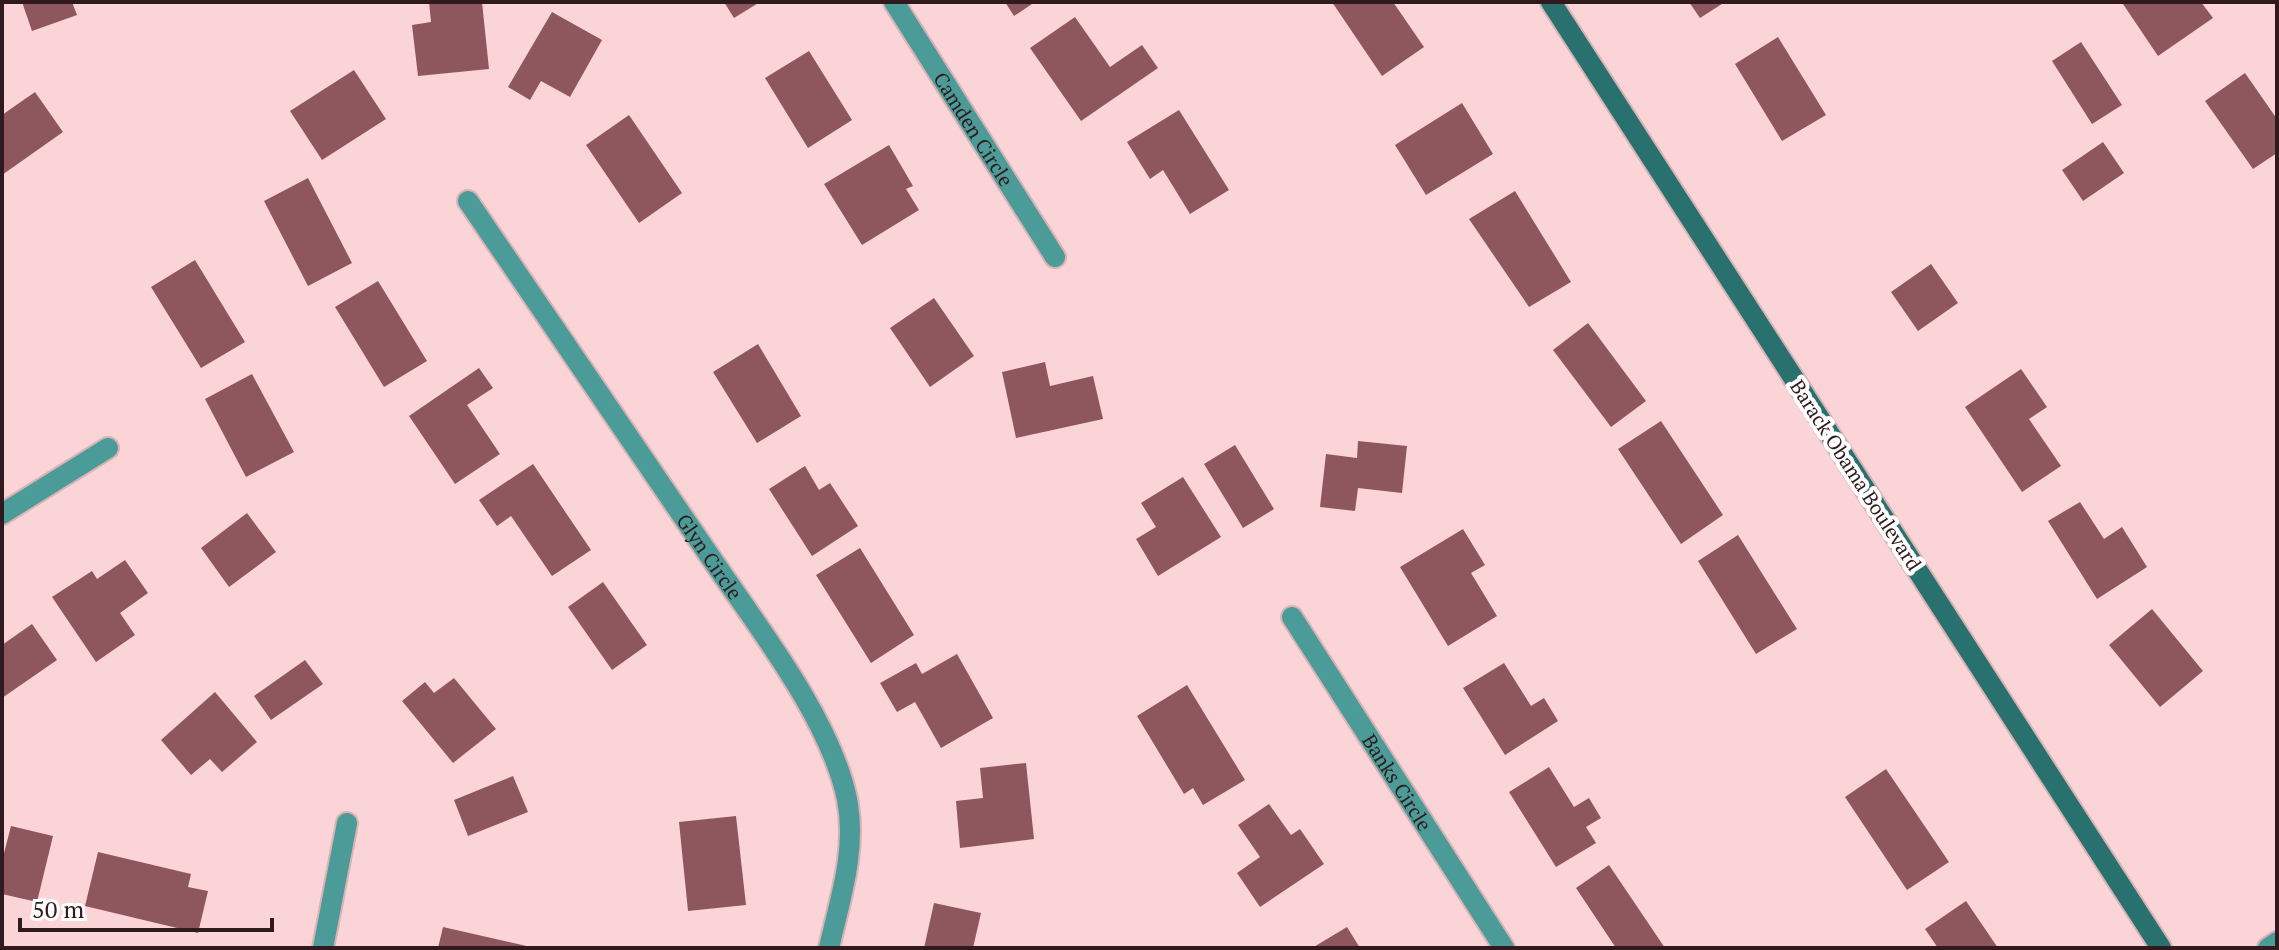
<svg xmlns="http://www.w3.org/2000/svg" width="2279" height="950" font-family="'PT Serif',serif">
<rect width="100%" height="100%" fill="#fbd4d7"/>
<path fill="#8e575d" d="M22 2H72L77 15 32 31Z
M429 2H482L489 69 418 76 412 25 431 22Z
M724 2H760L734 18Z
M1005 2H1035L1014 16Z
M1332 2H1393L1424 47 1382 76Z
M1689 2H1725L1700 18Z
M2125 2H2201L2213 18 2158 56 2123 4Z
M552 12 602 40 570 97 541 81 530 100 508 87Z
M1075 17 1110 67 1142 45 1158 68 1081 121 1030 48Z
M1778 37 1826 115 1782 141 1735 64Z
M2081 42 2122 105 2092 124 2052 61Z
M809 51 852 120 808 148 765 78Z
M354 70 386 119 322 160 290 111Z
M2245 73 2277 119V153L2253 169 2205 101Z
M35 92 63 132 2 175V115Z
M1462 103 1493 154 1426 195 1395 145Z
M1179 110 1229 190 1190 214 1163 170 1150 179 1127 142Z
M629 115 682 193 639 223 586 145Z
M2103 142 2124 173 2083 201 2062 170Z
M889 145 913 186 906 189 919 210 862 245 824 184Z
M308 178 352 263 308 286 264 201Z
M1515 191 1571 282 1529 307 1469 219Z
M195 260 245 342 201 368 151 287Z
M1931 264 1958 303 1918 331 1891 292Z
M378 281 427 361 384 387 335 307Z
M934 298 974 356 930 387 890 328Z
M1588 323 1646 401 1611 427 1553 350Z
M758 344 801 416 757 443 713 372Z
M1045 362 1050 386 1093 376 1103 419 1016 438 1002 372Z
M479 368 493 388 467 405 500 454 455 484 409 416Z
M2021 369 2047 407 2029 419 2061 466 2022 492 1965 407Z
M252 374 294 452 246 477 205 399Z
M1661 421 1723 515 1681 544 1618 449Z
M1358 441 1407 446 1402 493 1358 488 1355 511 1320 507 1326 454 1357 458Z
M1235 445 1274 509 1243 528 1204 464Z
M533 464 591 550 552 576 511 516 497 526 479 500Z
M805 466 819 490 830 483 858 526 812 556 769 489Z
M1183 477 1221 537 1158 576 1136 539 1156 527 1141 503Z
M2080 502 2104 539 2122 527 2147 567 2097 599 2048 521Z
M247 513 276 552 229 587 201 548Z
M1463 529 1485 565 1471 573 1497 616 1448 646 1400 567Z
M1738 535 1797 629 1756 654 1698 561Z
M860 548 914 635 871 663 816 575Z
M125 560 148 593 120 613 135 635 96 662 52 597 92 571 97 579Z
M603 582 647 645 612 670 568 607Z
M2152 609 2203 671 2160 707 2109 645Z
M32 624 57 660 2 698V645Z
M957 654 993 718 941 748 915 702 897 712 880 683 916 663 922 674Z
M305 660 323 684 271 720 254 696Z
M1504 663 1531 706 1544 698 1558 721 1505 755 1463 688Z
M454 678 496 729 453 763 402 701 425 682 434 693Z
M1187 685 1245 780 1203 805 1193 788 1184 794 1137 716Z
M215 692 257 742 222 772 210 759 191 775 161 740Z
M1026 763 1034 839 960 848 956 801 983 798 980 768Z
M1549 767 1574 807 1589 798 1601 818 1586 827 1596 843 1556 867 1509 792Z
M1886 769 1949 862 1907 890 1845 797Z
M513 776 528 812 468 836 454 800Z
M1269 804 1291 835 1300 829 1324 864 1260 907 1237 873 1260 857 1238 825Z
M736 816 746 905 688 911 679 822Z
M11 826 53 836 37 902 2 894V861Z
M98 852 191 874 188 887 208 891 198 933 85 906Z
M1609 865 1665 948H1616L1576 888Z
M1966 901 1998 948H1938L1925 929Z
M934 903 981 913 973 948H924Z
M443 927 531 947V948H438Z
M1347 927 1360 948H1312Z"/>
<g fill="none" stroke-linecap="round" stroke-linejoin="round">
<g stroke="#d7b3b6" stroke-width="24">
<g id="street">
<path id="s1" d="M894 2 1055 257"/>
<path id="s2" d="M468 201C548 318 627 435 707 552 754 622 830 717 847 799 857 850 840 899 829 948"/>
<path d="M2 514 108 448"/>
<path id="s3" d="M1292 617 1504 948"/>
<path d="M323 948 347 823"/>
<path d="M2268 948 2277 942"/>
</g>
</g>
<g stroke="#d7b3b6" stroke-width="24">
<path id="secondary" d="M1551 2 2161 948"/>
</g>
<use href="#street" stroke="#4b9b99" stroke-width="20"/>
<use href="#secondary" stroke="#28716f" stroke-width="20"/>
</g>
<g text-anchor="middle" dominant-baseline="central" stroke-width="8" stroke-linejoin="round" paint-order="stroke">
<g font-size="20" fill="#311a1d" stroke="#fff">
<text stroke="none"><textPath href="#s1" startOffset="150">Camden Circle</textPath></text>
<text transform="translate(1856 475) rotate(57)">Barack Obama Boulevard</text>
<text stroke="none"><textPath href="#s2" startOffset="430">Glyn Circle</textPath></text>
<text stroke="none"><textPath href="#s3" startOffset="196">Banks Circle</textPath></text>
</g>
</g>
<rect width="2279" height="950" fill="none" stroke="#311a1d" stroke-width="8"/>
<path d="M20 918v12h252v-12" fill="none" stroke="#311a1d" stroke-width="4"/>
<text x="32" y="918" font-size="24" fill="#311a1d" stroke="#ffffff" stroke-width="6" paint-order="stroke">50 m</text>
</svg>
